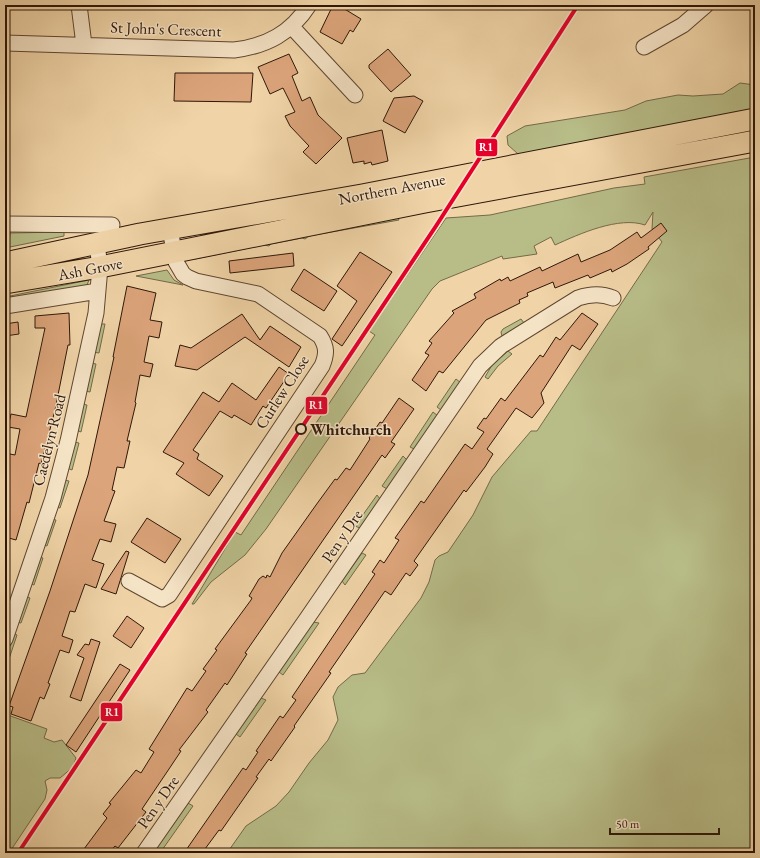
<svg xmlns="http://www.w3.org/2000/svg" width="760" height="858" font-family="'EB Garamond',serif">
<rect width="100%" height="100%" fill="#f0d4a7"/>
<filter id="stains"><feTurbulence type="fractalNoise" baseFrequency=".005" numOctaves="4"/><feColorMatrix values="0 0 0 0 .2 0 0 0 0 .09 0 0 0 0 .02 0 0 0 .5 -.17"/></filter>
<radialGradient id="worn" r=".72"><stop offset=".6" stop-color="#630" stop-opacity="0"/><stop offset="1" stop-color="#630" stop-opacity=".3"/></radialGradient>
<path fill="#b8bd88" stroke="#736a48" d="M740 83 755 85V107L753 108H755V113L527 154H518L508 145 507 136 525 126 625 110 646 101 678 95 693 96 723 94Z
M755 157V853H227L246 826 276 806 289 792 309 763 328 740 338 720 333 697 338 687 352 675 365 673 421 598 429 582 435 560 439 556 448 552 473 515 492 477 531 431H537L662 242 652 229 653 212 645 225C619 216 579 234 555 245L551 237 534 246 537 254 503 259 502 256 440 281 432 289 266 529 245 555 211 582 194 604H192L235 532 241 535 375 335 369 331 446 218 490 215 614 188 645 184 644 177Z
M398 218 399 220 309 236 305 239 302 238 271 244 269 246 264 245 195 259 196 257Z
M64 232V236L5 248V244H9L10 233Z
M167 270 174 280 183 285 136 276Z
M89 280 87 285 5 301V297Z
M521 319 524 323 502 336 501 332 503 329Z
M100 324H105L99 353 93 352Z
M508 351 512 354 498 366 488 379 485 377 492 365Z
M91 363 96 364 90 392 85 391Z
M456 379 461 383 441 410 437 407Z
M82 404 87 405 81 432 76 430Z
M433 412 438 416 414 449 410 447Z
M74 442 79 443 72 470 67 468Z
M403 456 407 460 387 489 382 486Z
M64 480 69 481 60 508 56 507Z
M377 495 380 499 360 528 355 526Z
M52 519 56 520 47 546 43 545Z
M362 553 366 555 345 585 342 581Z
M39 557 43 558 34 585 29 583Z
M25 596 30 598 21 623 16 622Z
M313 622 319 623 283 675 279 672Z
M13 633 17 635 8 662 5 660Z
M261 698 266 700 240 737 236 734Z
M5 714 47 729 44 738 54 742 62 740 76 758 73 767 60 778H50L45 781 47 790 45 799 9 853H5Z
M188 803 193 806 160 853H153Z"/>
<path fill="#dca47a" stroke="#2e1709" d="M333 5H338L361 19 353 32 350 30 342 44 320 32Z
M388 49 411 75 391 92 369 68V65Z
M289 54 298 73 292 76 302 101 310 97 318 115 342 138 316 164 303 152 309 146 290 126 285 116 295 112 283 88 270 94 258 67Z
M175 73H253L251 102 174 101Z
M414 96 423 101 405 133 383 121 394 98Z
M382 130 388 161 372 165 371 162 364 164V161L353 163 347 138Z
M661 223 667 231 648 247 649 249 627 264 612 272 611 269 590 278 588 275 555 288 553 282 527 293 528 296 519 300 520 303 486 320 443 373 439 371 426 391 412 380 429 355 425 353 432 343 429 341 454 313 452 311 476 298 474 294 500 279 501 281 508 277 510 281 540 267 542 271 578 254 581 262 610 250 637 232 641 238Z
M360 252 392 272 342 346 332 339 357 301 337 286Z
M293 253 294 266 230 273 229 261Z
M304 269 337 291 324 311 291 290Z
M127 286 156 293 150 320 162 322 159 338 149 336 144 362 153 364 150 377 140 375 135 402 136 403 127 441H130L124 468 117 467 112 490 115 491 104 521 116 524 111 542 100 539 92 560 104 564 96 588 85 584 75 612 70 611 62 636 73 640 69 653 60 650 48 683 50 684 44 699 40 697 31 721 11 714 13 707 9 706 50 591 88 475 114 357H113Z
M69 313 70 345H68L55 410 41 464 39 463 29 503 27 502 16 540 5 537V453L15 455 20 429 8 427 11 414 26 417 45 328H35V316Z
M582 313 598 324 580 350 572 345 541 393 544 403 532 418 516 408 487 449 493 454 485 467 466 492 464 490 414 561 418 565 410 576 406 573 391 595 385 591 329 672 331 673 294 726 295 727 271 761 269 759 256 777 258 778 221 831 219 830 202 853H184L243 768 246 770 258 752 256 751 280 716 283 718 296 700 292 697 375 574 372 572 380 560 384 563 399 540 395 538 421 501 424 503 465 444 472 449 484 432 477 428 484 418 486 419 501 398 505 401 540 355 543 357 556 337 560 340Z
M242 314 260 340 270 326 301 347 289 367 245 337 197 370 175 366 180 345 191 348Z
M18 322 19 334 5 336V324Z
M279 367 289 374 266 408 263 406 251 425 234 415 232 418 220 411 193 450 199 454 197 459 223 476 209 496 176 474 184 463 163 452 203 392 219 402 232 383 256 400Z
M399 398 414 409 391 442 395 444 385 458 382 455 245 653 247 654 227 685 225 683 206 710 208 712 179 750 181 751 171 766 142 809 146 812 118 848 115 846 109 853H81L107 818 103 814 111 804 109 803 136 770 141 773 154 752 149 749 187 688 192 691 206 671 203 669 217 650 215 649 251 600 252 598 249 596 259 579 263 576 266 578 267 575 270 577 282 553 316 505 335 479 337 480 346 468 350 470 370 439 369 438 380 422 382 423Z
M147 518 181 539 165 563 131 542Z
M126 551 129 552 116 594 101 589Z
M127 616 144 628 131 648 113 636Z
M91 639 100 642 81 701 70 697 84 658 77 655 85 644 89 645Z
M120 664 130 670 76 752 66 745Z"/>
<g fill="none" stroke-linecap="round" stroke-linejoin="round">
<g stroke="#5e4630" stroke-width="17">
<path id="minor" d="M79 5 84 45
M292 27 355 95
M5 43 234 50C267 46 291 33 309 5
M644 47 683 25 706 5
M5 224 112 225
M5 306 98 291
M129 581 162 599 169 595 322 366C327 354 327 347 320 336L258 294 196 281 187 277 183 274 176 262 170 229
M5 639 53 498 68 441 96 313 100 267 97 244
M144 853 308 617 480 366 501 346 578 298C590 294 601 293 613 298"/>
</g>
<g stroke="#2e1709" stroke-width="23">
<path id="highway" d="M5 263 140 234 362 195 755 119
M5 283 100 267 425 202 755 141"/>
</g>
<use href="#minor" stroke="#f5e3c6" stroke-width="15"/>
<use href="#highway" stroke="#f0d4a7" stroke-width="21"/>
<g stroke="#f5e3c6" stroke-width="7">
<path id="rail-1" d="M18 853 436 226 578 5"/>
</g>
<use href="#rail-1" stroke="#e4002b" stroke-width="4"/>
</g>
<circle fill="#f5e3c6" stroke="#2e1709" stroke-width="2" cx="301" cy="429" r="5"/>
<g text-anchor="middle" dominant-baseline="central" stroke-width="3" stroke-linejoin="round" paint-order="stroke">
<g font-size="16" fill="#2e1709" stroke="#f5e3c6">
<text transform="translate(166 29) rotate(2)">St John's Crescent</text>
<text transform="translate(392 189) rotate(-11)">Northern Avenue</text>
<text transform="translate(90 269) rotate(-11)">Ash Grove</text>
<text transform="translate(282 392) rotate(-57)">Curlew Close</text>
<text transform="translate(49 440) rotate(-76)">Caedelyn Road</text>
<text transform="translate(342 536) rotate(-56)">Pen y Dre</text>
<text transform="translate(158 802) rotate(-55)">Pen y Dre</text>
</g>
<g font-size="16" font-weight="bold" fill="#2e1709" stroke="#f5e3c6" text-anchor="start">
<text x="310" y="429">Whitchurch</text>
</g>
</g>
<g stroke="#f5e3c6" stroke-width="1.5">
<rect x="475" y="138" width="23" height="19" rx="4" fill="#e4002b"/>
<rect x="305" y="396" width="23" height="19" rx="4" fill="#e4002b"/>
<rect x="100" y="702" width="23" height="20" rx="4" fill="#e4002b"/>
</g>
<g font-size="11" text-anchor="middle" font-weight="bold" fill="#fff">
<text x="486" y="151">R1</text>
<text x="316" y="409">R1</text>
<text x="112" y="716">R1</text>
</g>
<rect width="760" height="858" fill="none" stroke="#f0d4a7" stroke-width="20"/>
<rect x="6" y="6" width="748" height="846" fill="none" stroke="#2e1709" stroke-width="2"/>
<rect x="10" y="10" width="740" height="838" fill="none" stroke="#2e1709"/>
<path d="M610 828v6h109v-6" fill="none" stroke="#2e1709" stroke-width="2"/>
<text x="616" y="828" font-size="12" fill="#2e1709" stroke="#f5e3c6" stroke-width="3" paint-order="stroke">50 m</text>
<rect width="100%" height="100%" filter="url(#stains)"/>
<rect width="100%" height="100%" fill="url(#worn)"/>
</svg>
